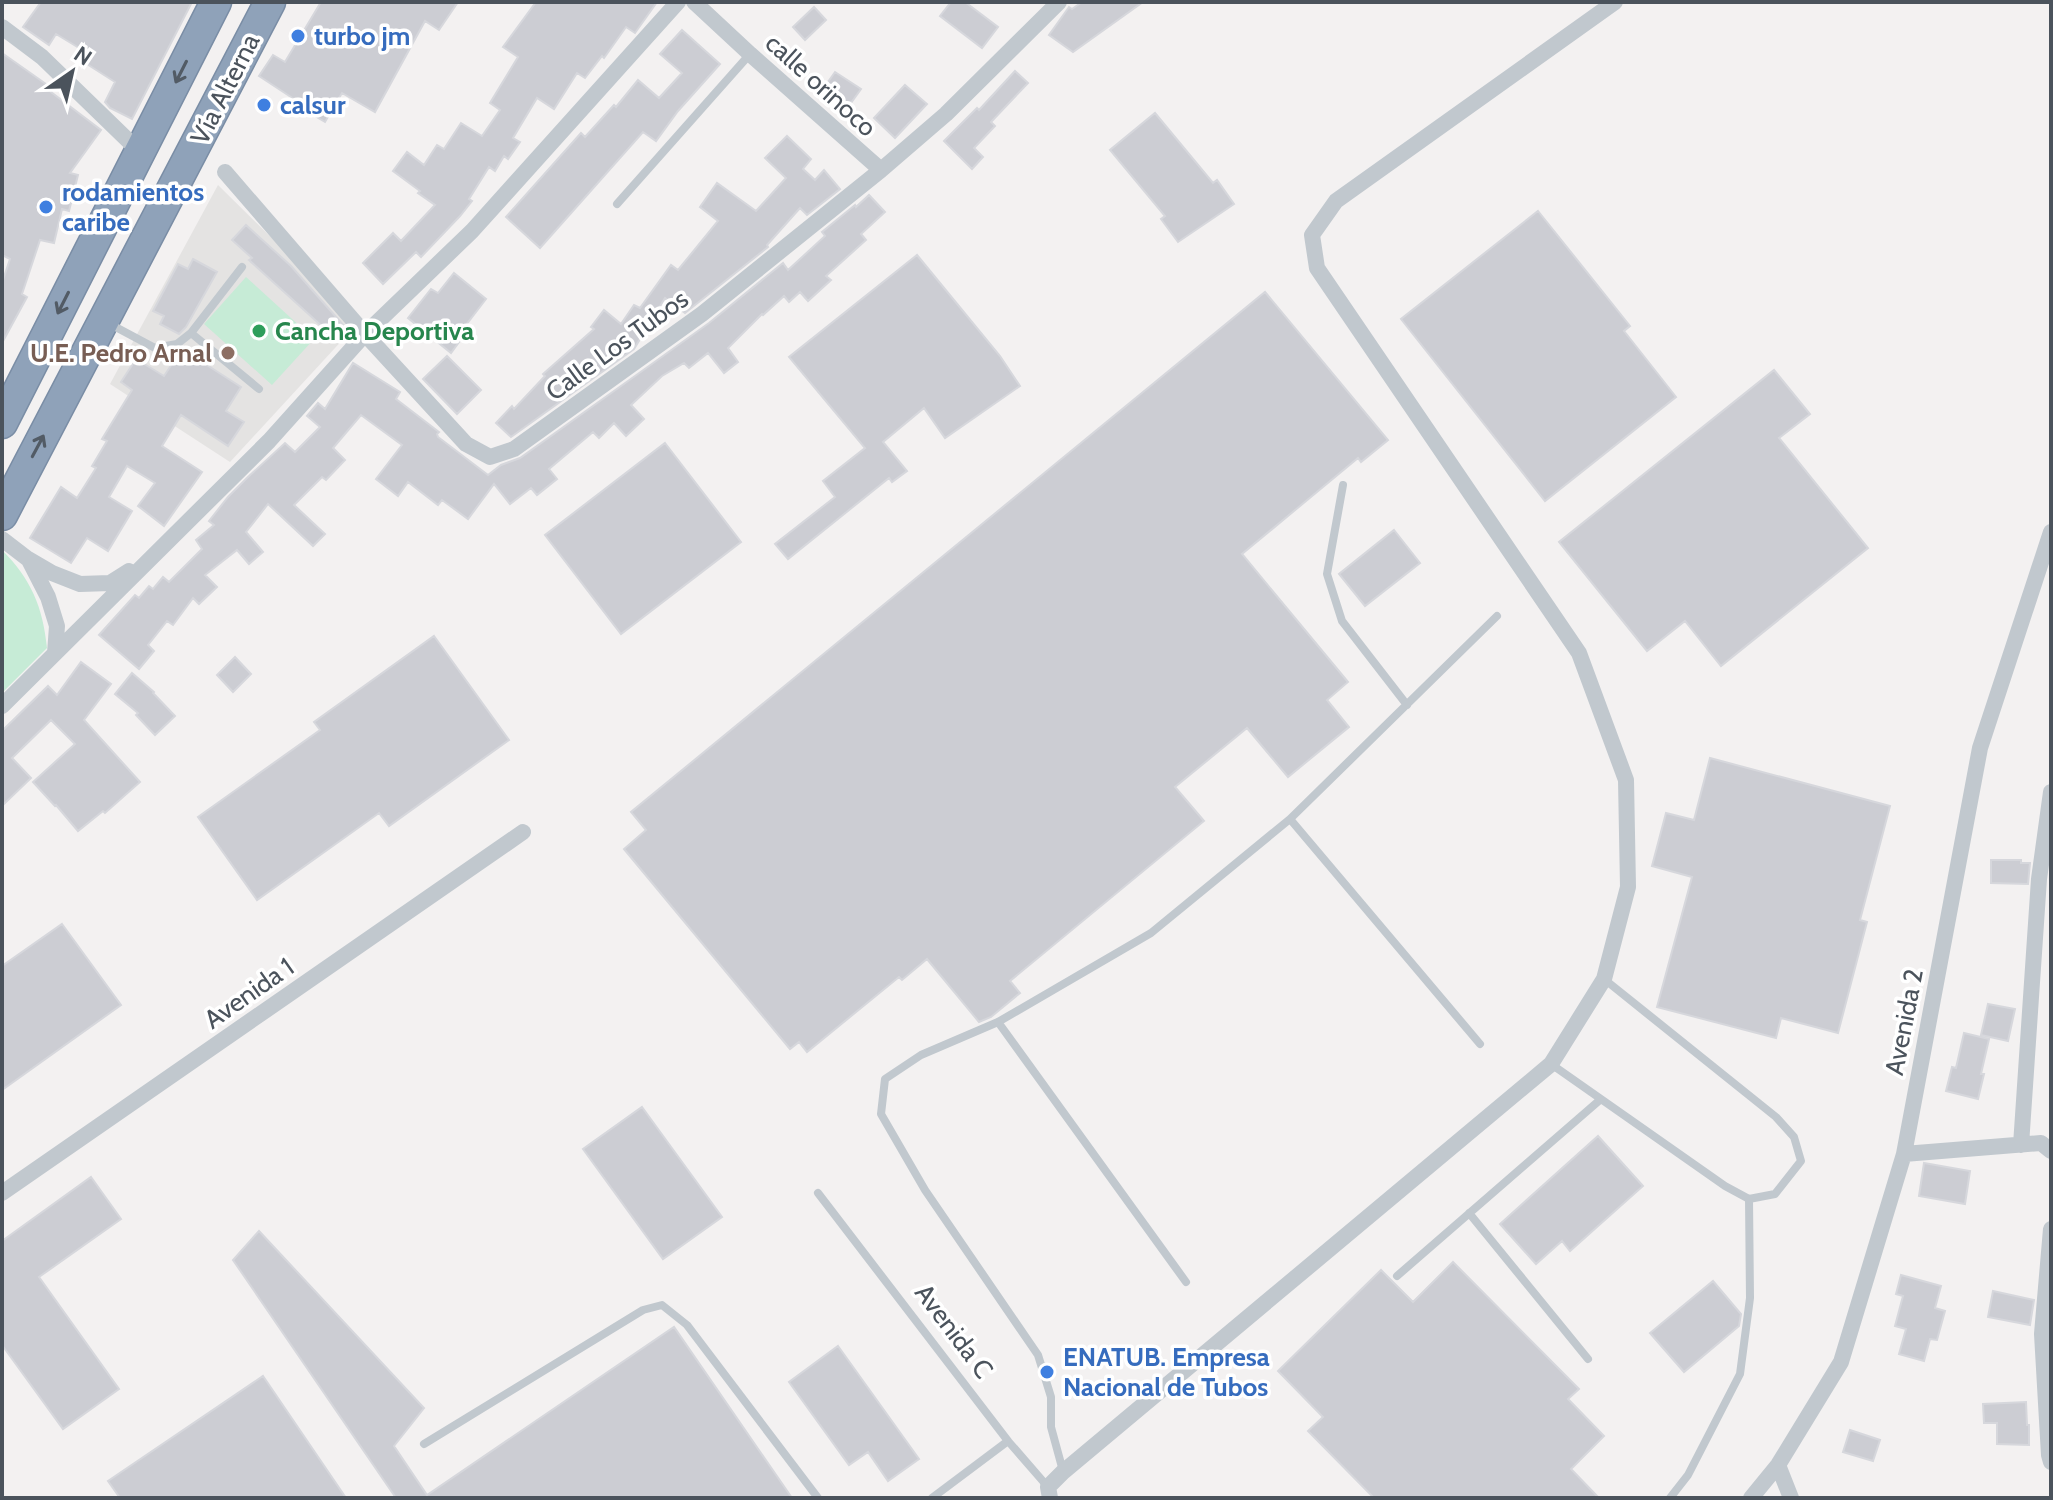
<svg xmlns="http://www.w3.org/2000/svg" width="2053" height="1500" font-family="Cabin,sans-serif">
<rect width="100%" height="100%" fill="#f3f1f1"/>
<path fill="#e4e3e2" d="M218 185 358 323 230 462 110 384Z"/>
<path fill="#c6ebd6" d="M246 277 314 339 272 385 204 324Z
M2 550C31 579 43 607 47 648L2 693Z"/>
<path fill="#cccdd3" stroke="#d6d7dc" stroke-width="2" d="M41 2H192L132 119 110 108 105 102 115 82 79 59 84 51 56 34 49 45 23 27Z
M321 2H458L439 30 425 21 375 112 342 93 325 122 298 106 300 103 259 76 273 55 285 62Z
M536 2H657L635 33 626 27 604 58 602 56 585 78 577 73 554 109 537 98 513 138 520 142 508 159 504 156 495 171 489 167 469 199 472 201 460 216 421 257 416 252 383 284 363 263 393 233 401 241 435 205 418 193 420 191 393 171 407 152 424 165 437 145 444 149 461 123 482 136 500 110 490 103 518 57 503 47Z
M951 2H965L998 27 982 48 940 16Z
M1082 2H1143L1073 52 1049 35 1069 7 1072 9Z
M814 7 826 20 805 40 793 27Z
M682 30 720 64 678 111 656 141 643 132 540 248 506 217 581 133 585 137 614 105 616 107 638 80 659 98 682 73 660 54Z
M2 53 53 89 51 92 101 130 70 173 78 175 69 211 62 209 54 243 40 240 22 294 27 297 2 343V283L10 259 2 255Z
M1015 71 1028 83 991 122 995 126 974 148 983 157 972 169 944 141 977 108 979 110Z
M835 72 861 89 848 107 823 89Z
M905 85 927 104 895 138 874 118Z
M1155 113 1213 183 1217 180 1234 204 1178 242 1161 219 1165 216 1110 150Z
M787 136 811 159 803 169 815 180 824 170 840 189 807 215 800 208 767 245 768 247 685 313 665 298 634 349 511 437 496 423 512 406 514 409 545 376 543 374 594 329 591 327 604 310 621 324 634 305 640 308 671 265 678 270 718 221 700 207 717 183 756 211 786 178 765 158Z
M869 195 885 212 861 234 866 240 826 276 831 280 808 301 800 292 789 302 784 296 763 315 762 314 728 348 738 362 724 373 708 353 689 368 684 363 662 376 631 405 644 419 626 436 614 423 599 438 593 432 549 469 557 479 537 495 531 488 510 504 494 484 468 519 442 500 438 505 408 482 398 496 376 479 402 445 361 415 333 448 345 460 326 480 322 477 294 505 325 534 313 546 268 504 246 532 263 552 249 564 237 550 205 575 217 587 199 604 193 598 173 625 167 621 148 645 154 651 139 669 99 635 135 595 139 598 149 586 153 589 163 577 169 582 202 549 196 540 214 525 209 521 228 497 248 477 285 443 295 452 320 427 307 416 318 403 325 409 353 363 400 392 396 399 439 432 437 434 438 437 488 475 501 465 520 458 656 361 709 323 783 263 788 270 825 236 822 232 855 205 856 207Z
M1538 211 1630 326 1624 331 1676 397 1545 501 1401 319Z
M246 225 291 266 345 327 335 338 249 260 252 258 232 240Z
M917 255 1000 356 1020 386 945 438 924 408 883 442 907 471 892 482 889 478 788 559 775 544 835 497 823 481 865 448 789 357Z
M193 259 217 272 186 327 179 334 160 324 164 316 153 311 178 264 188 269Z
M454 273 486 299 463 329 467 331 451 353 408 318 431 289 438 293Z
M1265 292 1388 440 1361 462 1358 458 1242 554 1348 682 1327 700 1349 727 1288 777 1247 728 1175 787 1204 821 1010 981 1020 993 991 1017 979 1022 927 959 902 980 899 977 807 1052 799 1042 790 1049 624 849 646 830 631 812Z
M182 349 241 387 226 411 244 422 228 446 181 415 162 446 202 472 164 526 138 506 155 483 127 466 109 497 132 511 108 551 87 538 71 563 30 538 61 487 77 498 96 468 92 466 107 441 102 439 132 390 121 382 136 359 164 376Z
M447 356 481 390 457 414 423 379Z
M1774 370 1810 414 1779 438 1868 548 1721 666 1685 621 1647 651 1559 542Z
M665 443 741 542 621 634 545 535Z
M1394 530 1420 563 1365 606 1339 574Z
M434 636 509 740 389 826 379 813 257 900 198 817 320 730 314 722Z
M235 657 251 674 233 692 217 675Z
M81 662 111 684 84 720 140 782 105 813 103 811 78 831 56 805 55 806 33 782 75 744 51 720 12 758 31 778 2 806V731L48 686 57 695Z
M132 673 154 692 153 693 175 716 155 735 136 715 138 713 115 694Z
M1710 758 1890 806 1860 920 1867 922 1838 1033 1781 1018 1776 1038 1657 1007 1692 877 1652 866 1666 813 1694 820Z
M1991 860H2021V863H2030L2028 884 1991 883Z
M62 924 121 1005 2 1090V966Z
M1988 1004 2015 1009 2008 1041 1981 1035Z
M1964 1033 1989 1039 1981 1074H1984L1978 1099 1946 1091 1952 1067 1956 1068Z
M642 1107 722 1217 663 1259 583 1149Z
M1598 1136 1643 1186 1570 1251 1562 1241 1536 1264 1500 1224Z
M1924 1163 1970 1171 1965 1204 1919 1196Z
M91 1177 121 1219 39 1277 119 1389 63 1429 2 1345V1241Z
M259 1231 424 1408 394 1446 427 1495 674 1327 792 1498H396L233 1260Z
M1453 1262 1579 1389 1568 1399 1604 1436 1571 1469 1599 1498H1374L1308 1431 1323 1417 1278 1371 1381 1270 1413 1302Z
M1901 1275 1941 1286 1935 1308 1945 1311 1937 1340 1930 1339 1924 1361 1899 1354 1906 1329 1895 1326 1903 1296 1896 1294Z
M1713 1281 1741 1314 1739 1326 1684 1372 1650 1333Z
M1993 1291 2034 1300 2030 1325 1988 1317Z
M838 1346 919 1459 888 1481 868 1452 849 1465 789 1382Z
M263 1376 346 1498H120L108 1481Z
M2026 1402 2027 1425H2029V1445L1997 1444V1423H1984L1983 1404Z
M1850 1430 1880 1440 1873 1461 1843 1452Z"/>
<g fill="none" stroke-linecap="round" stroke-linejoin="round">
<g stroke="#7a8da5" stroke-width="33">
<path id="highway" d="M2 423 216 2
M2 515 270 2"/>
</g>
<path stroke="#c1c8ce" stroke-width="8" d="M617 204 750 54
M108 323 155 348 177 344 191 333 242 267
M191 333 259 389
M1343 485 1327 574 1342 621 1407 705
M1290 819 1480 1044
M998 1022 1186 1282
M1551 1064 1725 1186 1749 1199 1775 1194 1801 1161 1794 1137 1776 1117 1604 979
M818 1193 1008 1441 1048 1487
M1469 1213 1588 1359
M1397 1276 1601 1099
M424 1444 643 1310 662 1305 687 1325 818 1498
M1063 1471 1051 1427V1397L1038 1355 925 1190 881 1114 885 1079 921 1055 998 1022 1151 933 1290 819 1497 616
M932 1498 1008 1441
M1670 1498 1688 1475 1740 1374 1750 1298 1749 1199"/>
<path stroke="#c1c8ce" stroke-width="16" d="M694 2 750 54 881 170
M2 27 42 57 140 152
M225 172 365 334 466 444 490 457 514 449 702 314 881 170 946 114 1059 2
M2 539 28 559 52 573 80 584 110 583 129 571
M29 560 48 597 57 626 55 653
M2 706 269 441 365 334 472 231 678 2
M2021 1145 2039 879 2051 792
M1904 1154 2041 1143 2051 1151
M2 1193 523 832
M2051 1229 2042 1334 2049 1455 2051 1462
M1778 1465 1791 1498
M1050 1498 1048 1487 1063 1472 1551 1064 1604 979 1628 887 1626 780 1579 653 1317 268 1312 235 1336 201 1615 2
M1751 1498 1778 1465 1841 1362 1904 1154 1980 748 2051 532"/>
<use href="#highway" stroke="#8fa2b9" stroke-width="30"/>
</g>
<defs><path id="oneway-shaft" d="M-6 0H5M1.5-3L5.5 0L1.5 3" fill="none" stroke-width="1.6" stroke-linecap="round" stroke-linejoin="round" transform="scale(2)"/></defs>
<g stroke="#525b65">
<use href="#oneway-shaft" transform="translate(181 72) rotate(117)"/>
<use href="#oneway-shaft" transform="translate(63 303) rotate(117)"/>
<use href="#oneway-shaft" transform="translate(38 446) rotate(-62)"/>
</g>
<g fill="#3f7fe0" stroke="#fff" stroke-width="3">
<circle cx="298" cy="36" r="8"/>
<circle cx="264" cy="105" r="8"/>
<circle cx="46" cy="207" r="8"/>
<circle cx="1047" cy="1372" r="8"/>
</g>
<circle fill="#2e9e5b" stroke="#fff" stroke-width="3" cx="259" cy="331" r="8"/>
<circle fill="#8d6e63" stroke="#fff" stroke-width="3" cx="228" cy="353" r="8"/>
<g text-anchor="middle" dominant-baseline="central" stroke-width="7" stroke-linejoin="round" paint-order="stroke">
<g font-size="26" font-weight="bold" fill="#366cbe" stroke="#fff" text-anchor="start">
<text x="314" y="36">turbo jm</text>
<text x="280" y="105">calsur</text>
<text x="62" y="192">rodamientos<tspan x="62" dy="30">caribe</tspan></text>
<text x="1063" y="1357">ENATUB. Empresa<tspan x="1063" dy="30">Nacional de Tubos</tspan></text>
</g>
<g font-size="26" fill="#4b535c" stroke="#fff">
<text transform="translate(821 85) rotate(42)">calle orinoco</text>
<text transform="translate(225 89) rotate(-63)">Vía Alterna</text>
<text transform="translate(617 345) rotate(-36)">Calle Los Tubos</text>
<text transform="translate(249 993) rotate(-35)">Avenida 1</text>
<text transform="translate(1904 1022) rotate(-79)">Avenida 2</text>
<text transform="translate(954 1331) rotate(53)">Avenida C</text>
</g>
<g font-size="26" font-weight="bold" fill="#27864d" stroke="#fff" text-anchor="start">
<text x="275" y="331">Cancha Deportiva</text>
</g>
<g font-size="26" font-weight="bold" fill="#785e54" stroke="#fff" text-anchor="end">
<text x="212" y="353">U.E. Pedro Arnal</text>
</g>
</g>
<rect width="2053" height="1500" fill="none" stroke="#4b535c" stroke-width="8"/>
<g transform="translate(72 72) rotate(34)" stroke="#ffffff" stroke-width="6" paint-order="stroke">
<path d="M0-6L14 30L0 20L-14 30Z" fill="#4b535c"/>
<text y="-12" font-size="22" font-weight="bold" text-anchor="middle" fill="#4b535c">N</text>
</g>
</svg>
